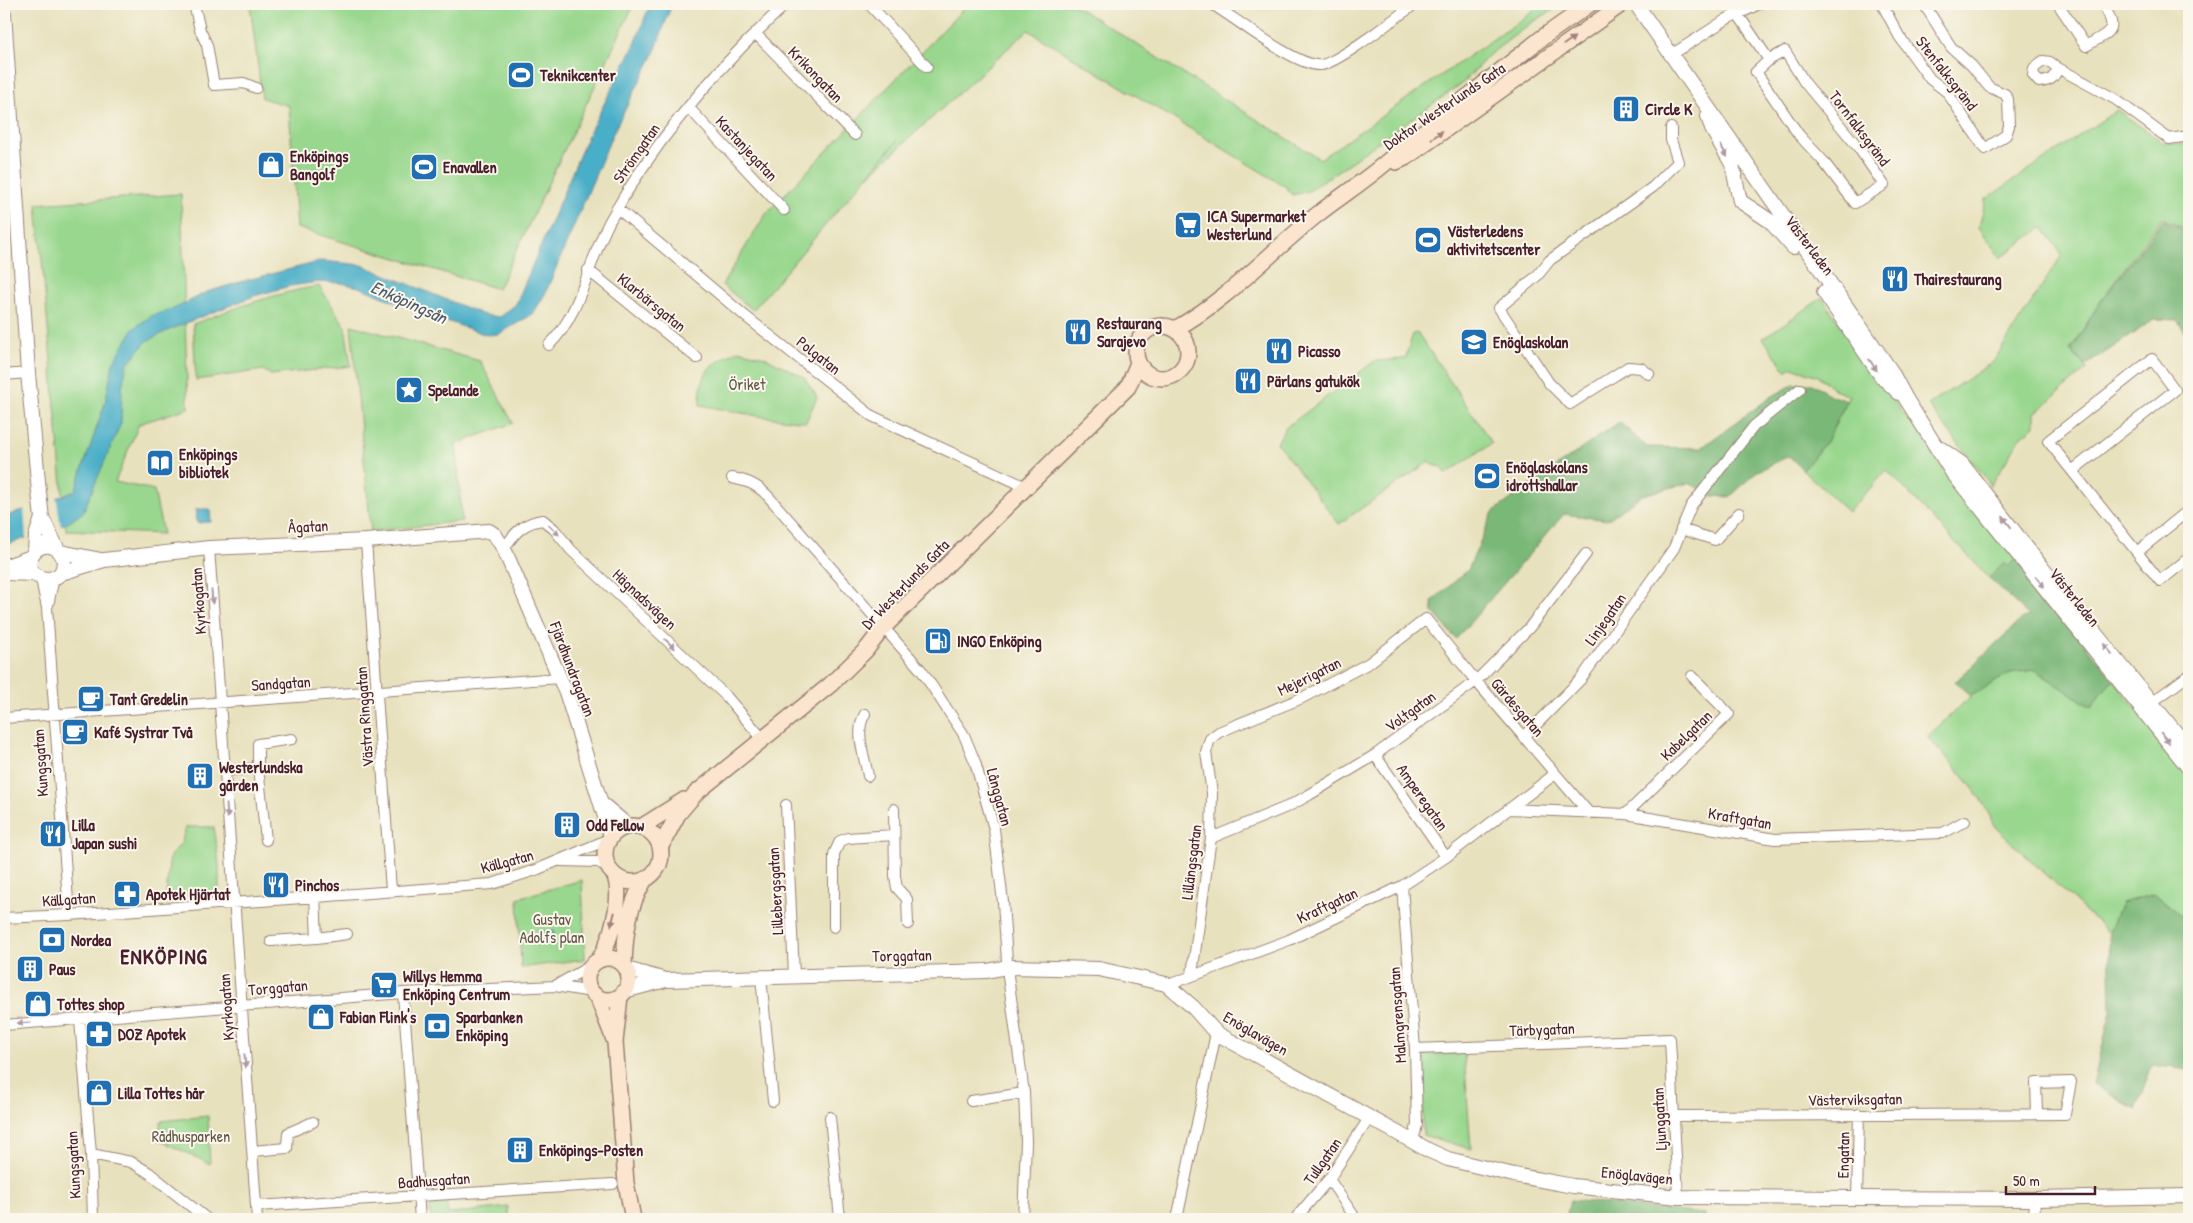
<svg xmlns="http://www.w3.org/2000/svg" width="2193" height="1223" font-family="'Patrick Hand',sans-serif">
<rect width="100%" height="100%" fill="#fbf7ec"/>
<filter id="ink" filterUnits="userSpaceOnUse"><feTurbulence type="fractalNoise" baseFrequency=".02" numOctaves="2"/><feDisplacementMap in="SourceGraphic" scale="10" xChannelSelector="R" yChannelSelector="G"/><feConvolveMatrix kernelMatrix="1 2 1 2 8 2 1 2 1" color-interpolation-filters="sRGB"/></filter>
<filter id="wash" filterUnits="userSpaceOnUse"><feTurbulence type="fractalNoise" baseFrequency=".0096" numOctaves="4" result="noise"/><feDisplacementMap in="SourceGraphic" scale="20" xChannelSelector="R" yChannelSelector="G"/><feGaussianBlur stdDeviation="1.12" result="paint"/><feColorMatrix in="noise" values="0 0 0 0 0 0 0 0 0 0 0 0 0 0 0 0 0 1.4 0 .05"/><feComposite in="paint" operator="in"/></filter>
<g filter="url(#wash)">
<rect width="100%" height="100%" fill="#e8e1bd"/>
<path fill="#98d78d" stroke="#717b5c" d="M250 4H634L498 289 297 228 289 106 262 98Z
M968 4H1072L1320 159 1544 4H1563L1531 23 1489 55 1464 82 1309 191 1292 195 1286 187 1028 30 868 176 897 141 753 310 722 285 766 214Z
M2117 110 2164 143 2189 144V230L2162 218 2104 296 2070 350 2087 369 2035 413V426L2021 437 1991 485 1928 405 1993 362 2062 255 2043 227 2000 258 1979 227 1986 199Z
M181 194 188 408 139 424 115 482 154 490 163 534 66 530 37 204Z
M319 286 345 326 351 366 271 375 263 370 196 380 193 324C235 308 275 293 319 286Z
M1822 298 1879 381 1905 416 1915 423 2016 558 2008 567 2004 563 1989 578 1887 470 1848 512 1803 470 1828 439 1849 396 1837 391 1818 376 1792 367 1786 371 1763 338Z
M351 325 480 361 513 423 456 444 462 521 371 532Z
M1417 332 1492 443 1446 474 1442 467 1433 465 1430 461 1339 524 1277 443 1285 428 1375 361 1405 359 1413 334Z
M739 350 765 357 804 377 817 397 806 422 758 416 700 405C700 369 709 366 739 350Z
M2035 670 2091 707 2113 679 2189 775V922L2155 894 2121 903 2109 933 1996 828C1981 792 1954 765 1927 737L1971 696 2010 673Z
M186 827H214L219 865V891L166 894 170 856 181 844Z
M582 880 585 959 521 968 518 898Z
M1464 1053 1471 1149 1423 1135 1422 1055Z
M208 1116 210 1164 157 1139 161 1121Z
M446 1199 448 1214 508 1207 509 1219H431L429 1202Z"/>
<path fill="#7ab878" stroke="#626c52" d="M2163 220 2189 232V337L2177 320 2155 319 2085 366 2071 350 2099 304Z
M1794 384H1812L1832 396 1847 401 1828 439 1803 470 1789 456 1756 472 1730 497 1713 496 1689 483 1642 495 1607 520 1564 514 1456 639 1433 612 1432 601 1468 570 1493 512 1619 422 1647 447 1701 448 1771 397Z
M2016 558 2113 679 2091 707 2035 670 2010 673 1971 696 1955 682 2023 618 2029 616 1989 578 2004 563 2008 567Z
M2155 894 2189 922V1070L2152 1065 2136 1110 2093 1084 2111 1011 2109 933 2121 903Z
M1570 1200 1705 1214V1219H1566Z"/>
<path fill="#49afc8" stroke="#4a677a" d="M650 4H672L654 54 614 131 545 294 533 314 499 334 487 335 418 311 359 287 341 283 318 282 290 286 254 296 171 329 147 341 127 364 122 387 121 423 83 512 70 522 4 546V517L75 491 105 403 113 363 133 329 151 316 176 308 207 292 247 280 323 261 362 265 484 315 500 317 516 304 588 135 636 42Z
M196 509H210L211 522 197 523Z
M538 931H554V945H539Z"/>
<path fill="#e8e1bd" d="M56 495 61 528 26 539 24 507Z"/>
</g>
<g filter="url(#ink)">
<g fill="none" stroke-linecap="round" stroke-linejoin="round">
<g stroke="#998074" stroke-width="12">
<path id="minor" d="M194 4 200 30 207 45 214 85 244 83 256 88
M869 4 927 67
M1212 4C1235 18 1298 68 1321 65 1340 62 1396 17 1415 4
M1882 4 1899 36 1930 79 1947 92 1985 149 2006 135 2009 126 2008 99 2005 94 1989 87 1972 66 1951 47 1924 4
M2058 4 2086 46C2111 31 2120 31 2102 4
M1737 13 1769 60 1756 72 1799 135 1823 161 1855 203 1884 185 1858 147 1805 83 1785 51 1769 60
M755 33 855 135
M1670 55C1690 44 1708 31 1727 19 1737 13 1748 11 1758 4
M2058 68C2054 79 2050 81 2039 82L2033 75 2034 68 2043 61 2050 62 2058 68 2115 99 2169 139 2189 136
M688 107 784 210
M617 208 745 316 872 416 1026 487
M588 270 697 358
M549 345C582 314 589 256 612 217 657 137 719 66 786 4
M1649 374 1641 368 1628 367 1570 404 1549 383 1499 308 1537 276 1550 260 1653 187 1678 162 1671 140V128
M4 375 28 373
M2072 471 2175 390 2152 359 2048 441 2160 581 2189 558
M732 478C747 481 756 484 767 495L922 671 964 735 975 762 994 829 1003 902 1008 976 1024 1093 1026 1141 1023 1219
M1681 529 1715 540 1739 513
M366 541 391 890
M209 548 257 1219
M504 549C514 533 524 522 543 520L554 529 571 550 726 696 762 738
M2137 552 2189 510
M41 579 47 608 69 915
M48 605 54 578
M2147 706 2189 675
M865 714C854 731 865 758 868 776
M4 718 560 678
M1524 737 1581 679 1674 548 1691 506 1754 426 1800 389
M1375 755 1446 857
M258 768V744L292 739
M224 771 258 768 266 840
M786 805 794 975
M894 809 895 876 897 888 907 899 908 924
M1508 809 1626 814 1775 839 1943 833 1965 821
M1626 814 1729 714 1692 676
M1211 838 1289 806 1309 795 1375 755 1476 681 1529 628 1586 554
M561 861 598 862 608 867
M1402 886 1415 1049 1417 1125 1413 1141
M4 918 69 915 492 884 536 870 609 839
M834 927V854L840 841 848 838 893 835
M317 938 347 934
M271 941 317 938 315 896
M1192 974 1211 838 1212 793 1206 752 1210 739 1219 732 1302 698 1369 663 1426 619 1476 681 1589 813
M761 977 773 1101
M1168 985 1289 940 1402 886 1446 857 1555 774
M555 986 594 964
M403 993 420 1219
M80 1020 91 1154 93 1219
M4 1025 403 993 555 986 592 992
M1415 1049 1670 1039 1678 1197
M971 1101 1024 1093
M1674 1116 2065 1114 2071 1082 2036 1083 2037 1113
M830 1117 840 1219
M253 1151 287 1148 288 1133 313 1122
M91 1154 131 1162 148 1172 207 1219
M1329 1179 1356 1219
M1857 1198 1859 1114
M257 1206 613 1184
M1177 1219 1216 1033
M1295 1219 1329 1179 1370 1117
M2034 1219 2035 1199"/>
</g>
<g stroke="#998074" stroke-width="16">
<path id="tertiary" d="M1636 4 1891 371 1906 399 1952 472 2189 768
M4 13 28 373 39 492 42 518 57 548
M1708 116 1712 129 1732 164 1740 201 1770 221 1793 247
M1824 292 1882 377 1899 393
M1941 449 1962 464 2043 569 2189 749
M35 551 36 536 42 518
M61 552 101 560
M4 567 31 557
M4 573 35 574
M61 573C73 550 43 535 32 555 22 574 48 587 61 573L104 560 209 548 366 541 489 531 495 535 504 549 567 695 611 836
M603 805 628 826
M626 969 662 979
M624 991 666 980 987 971 1007 967 1099 969 1166 984 1193 1007 1216 1033 1430 1151 1448 1159 1514 1175 1573 1186 1678 1197 2035 1199 2189 1196"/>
</g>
<g stroke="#998074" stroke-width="18">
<path id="secondary" d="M1396 162 1407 157 1622 4
M1136 352a26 26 0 1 1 52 0a26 26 0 1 1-52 0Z
M1175 329C1229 299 1270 252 1318 214 1345 193 1374 175 1399 151L1543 37 1590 4
M605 854a28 28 0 1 1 56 0a28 28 0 1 1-56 0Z
M641 827 684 800
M661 846 678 814 696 793 830 685 866 650 883 628 1128 387 1138 363
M587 979a21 21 0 1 1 42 0a21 21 0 1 1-42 0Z
M599 960C611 940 623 898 615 876
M624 965C625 934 628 907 644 881
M597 996 615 1042
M620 996 615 1042 626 1183 633 1219"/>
</g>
<use href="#minor" stroke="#fff" stroke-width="10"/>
<use href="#tertiary" stroke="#fff" stroke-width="14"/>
<use href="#secondary" stroke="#fce5cf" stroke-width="15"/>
</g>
<defs><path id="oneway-solid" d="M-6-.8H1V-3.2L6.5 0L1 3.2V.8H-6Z" transform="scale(1.25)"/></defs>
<g fill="#a3827d">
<use href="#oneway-solid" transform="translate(1569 41) rotate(-35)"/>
<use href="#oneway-solid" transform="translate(1437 135) rotate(-36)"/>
<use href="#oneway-solid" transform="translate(613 919) rotate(104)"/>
</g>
<g fill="#ae9aa0">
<use href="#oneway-solid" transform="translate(1724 151) rotate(61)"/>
<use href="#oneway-solid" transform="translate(1873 365) rotate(56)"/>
<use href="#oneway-solid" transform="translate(2007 522) rotate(-128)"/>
<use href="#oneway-solid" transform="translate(554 530) rotate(44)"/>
<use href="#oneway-solid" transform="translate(2040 582) rotate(51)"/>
<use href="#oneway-solid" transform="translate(212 597) rotate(86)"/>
<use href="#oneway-solid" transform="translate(670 644) rotate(43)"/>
<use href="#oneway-solid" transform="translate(2108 649) rotate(-129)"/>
<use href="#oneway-solid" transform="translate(2165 738) rotate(51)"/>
<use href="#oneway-solid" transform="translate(227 811) rotate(86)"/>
<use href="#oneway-solid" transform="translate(24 1023) rotate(176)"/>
<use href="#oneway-solid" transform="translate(245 1061) rotate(85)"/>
</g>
</g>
<defs>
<g id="stadium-square" transform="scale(1.4375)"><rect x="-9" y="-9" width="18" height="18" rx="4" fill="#1f6fb2" stroke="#fbf7ec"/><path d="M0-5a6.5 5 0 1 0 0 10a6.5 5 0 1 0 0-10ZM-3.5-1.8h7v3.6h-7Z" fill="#fff"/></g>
<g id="building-square" transform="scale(1.4375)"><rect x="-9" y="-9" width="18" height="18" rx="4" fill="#1f6fb2" stroke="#fbf7ec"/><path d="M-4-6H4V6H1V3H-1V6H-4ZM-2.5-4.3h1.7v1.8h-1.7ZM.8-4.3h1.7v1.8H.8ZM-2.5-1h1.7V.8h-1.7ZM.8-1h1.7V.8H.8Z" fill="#fff"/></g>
<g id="shop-square" transform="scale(1.4375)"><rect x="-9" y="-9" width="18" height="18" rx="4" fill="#1f6fb2" stroke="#fbf7ec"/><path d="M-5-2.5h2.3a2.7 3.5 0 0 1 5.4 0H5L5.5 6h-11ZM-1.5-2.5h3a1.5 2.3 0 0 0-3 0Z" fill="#fff"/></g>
<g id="supermarket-square" transform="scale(1.4375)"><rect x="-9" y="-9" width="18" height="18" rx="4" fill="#1f6fb2" stroke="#fbf7ec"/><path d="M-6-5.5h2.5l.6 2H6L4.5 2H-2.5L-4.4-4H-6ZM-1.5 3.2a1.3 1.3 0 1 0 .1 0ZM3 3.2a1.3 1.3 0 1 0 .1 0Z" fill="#fff"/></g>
<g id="restaurant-square" transform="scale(1.4375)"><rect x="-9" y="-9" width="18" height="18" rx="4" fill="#1f6fb2" stroke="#fbf7ec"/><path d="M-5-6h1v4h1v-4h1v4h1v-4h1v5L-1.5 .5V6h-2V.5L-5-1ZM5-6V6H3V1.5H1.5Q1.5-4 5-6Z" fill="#fff"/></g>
<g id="school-square" transform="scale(1.4375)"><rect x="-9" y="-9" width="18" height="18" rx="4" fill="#1f6fb2" stroke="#fbf7ec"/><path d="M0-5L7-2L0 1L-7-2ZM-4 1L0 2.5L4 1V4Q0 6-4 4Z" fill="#fff"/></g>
<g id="sight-square" transform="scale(1.4375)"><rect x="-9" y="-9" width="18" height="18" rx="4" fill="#1f6fb2" stroke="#fbf7ec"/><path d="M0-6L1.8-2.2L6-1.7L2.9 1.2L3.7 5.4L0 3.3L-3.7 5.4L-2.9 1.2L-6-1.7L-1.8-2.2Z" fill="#fff"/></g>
<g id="library-square" transform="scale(1.4375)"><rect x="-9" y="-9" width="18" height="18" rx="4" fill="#1f6fb2" stroke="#fbf7ec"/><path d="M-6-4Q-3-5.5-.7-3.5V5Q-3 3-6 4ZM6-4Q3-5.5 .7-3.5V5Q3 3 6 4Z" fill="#fff"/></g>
<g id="fuel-square" transform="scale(1.4375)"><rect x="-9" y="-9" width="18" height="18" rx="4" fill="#1f6fb2" stroke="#fbf7ec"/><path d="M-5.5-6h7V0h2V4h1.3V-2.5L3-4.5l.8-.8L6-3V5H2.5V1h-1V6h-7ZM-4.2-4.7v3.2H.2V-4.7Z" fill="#fff"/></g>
<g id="cafe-square" transform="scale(1.4375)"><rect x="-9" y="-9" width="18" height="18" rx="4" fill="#1f6fb2" stroke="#fbf7ec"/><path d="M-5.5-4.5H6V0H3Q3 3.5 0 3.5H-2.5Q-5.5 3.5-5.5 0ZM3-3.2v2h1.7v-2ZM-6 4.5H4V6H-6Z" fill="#fff"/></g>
<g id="pharmacy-square" transform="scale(1.4375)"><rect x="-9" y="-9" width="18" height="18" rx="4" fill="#1f6fb2" stroke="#fbf7ec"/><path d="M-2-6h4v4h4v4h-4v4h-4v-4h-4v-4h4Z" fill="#fff"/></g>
<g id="bank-square" transform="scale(1.4375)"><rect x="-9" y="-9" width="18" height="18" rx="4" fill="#1f6fb2" stroke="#fbf7ec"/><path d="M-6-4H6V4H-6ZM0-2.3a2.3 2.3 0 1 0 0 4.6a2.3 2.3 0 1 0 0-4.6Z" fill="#fff"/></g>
</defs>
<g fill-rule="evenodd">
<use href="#stadium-square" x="521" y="75"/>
<use href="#building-square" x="1626" y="109"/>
<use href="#shop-square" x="271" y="165"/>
<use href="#stadium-square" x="424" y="167"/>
<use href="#supermarket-square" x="1188" y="225"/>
<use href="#stadium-square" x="1428" y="240"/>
<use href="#restaurant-square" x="1895" y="279"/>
<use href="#restaurant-square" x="1078" y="332"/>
<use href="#school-square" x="1474" y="342"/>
<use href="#restaurant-square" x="1279" y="351"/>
<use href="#restaurant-square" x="1248" y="381"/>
<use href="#sight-square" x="409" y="390"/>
<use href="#library-square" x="160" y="463"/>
<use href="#stadium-square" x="1487" y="476"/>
<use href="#fuel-square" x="938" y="641"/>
<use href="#cafe-square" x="91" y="699"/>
<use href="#cafe-square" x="75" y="732"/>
<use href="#building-square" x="200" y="776"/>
<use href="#building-square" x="567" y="825"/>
<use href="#restaurant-square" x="53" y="834"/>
<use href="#restaurant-square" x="276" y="885"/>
<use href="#pharmacy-square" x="127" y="894"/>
<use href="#bank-square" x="52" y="940"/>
<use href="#building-square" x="30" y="969"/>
<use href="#supermarket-square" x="384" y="985"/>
<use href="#shop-square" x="38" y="1004"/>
<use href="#shop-square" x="321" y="1017"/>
<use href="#bank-square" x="437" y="1026"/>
<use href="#pharmacy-square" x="99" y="1034"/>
<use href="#shop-square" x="99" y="1093"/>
<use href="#building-square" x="520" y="1150"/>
</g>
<g text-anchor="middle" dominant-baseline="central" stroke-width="4" stroke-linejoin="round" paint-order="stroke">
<g font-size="16" fill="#4a1f2b" stroke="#fbf7ec">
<text transform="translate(1947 73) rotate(52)">Stenfalksgränd</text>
<text transform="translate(816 74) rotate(46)">Krikongatan</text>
<text transform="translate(1444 106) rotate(-34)">Doktor Westerlunds Gata</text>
<text transform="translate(1860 128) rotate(53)">Tornfalksgränd</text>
<text transform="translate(747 148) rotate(47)">Kastanjegatan</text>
<text transform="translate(636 153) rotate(-55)">Strömgatan</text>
<text transform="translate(1810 245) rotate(53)">Västerleden</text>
<text transform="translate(652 302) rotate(39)">Klarbärsgatan</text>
<text transform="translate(819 355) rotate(38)">Polgatan</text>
<text transform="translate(308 526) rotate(-3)">Ågatan</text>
<text transform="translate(905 584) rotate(-46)">Dr Westerlunds Gata</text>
<text transform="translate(2075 597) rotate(51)">Västerleden</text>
<text transform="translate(645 599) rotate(43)">Hägnadsvägen</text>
<text transform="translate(198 601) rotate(-94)">Kyrkogatan</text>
<text transform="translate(1605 619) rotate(-55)">Linjegatan</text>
<text transform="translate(573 669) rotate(69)">Fjärdhundragatan</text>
<text transform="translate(1309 676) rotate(-26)">Mejerigatan</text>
<text transform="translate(281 683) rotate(-4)">Sandgatan</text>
<text transform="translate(1518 707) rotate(49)">Gärdesgatan</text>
<text transform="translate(1410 711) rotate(-36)">Voltgatan</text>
<text transform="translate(364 717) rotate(-94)">Västra Ringgatan</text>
<text transform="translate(1686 735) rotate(-44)">Kabelgatan</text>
<text transform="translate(40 763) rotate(-94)">Kungsgatan</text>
<text transform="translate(1000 797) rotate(75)">Långgatan</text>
<text transform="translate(1423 797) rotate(55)">Amperegatan</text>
<text transform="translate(1740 818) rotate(10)">Kraftgatan</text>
<text transform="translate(507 861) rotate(-15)">Källgatan</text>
<text transform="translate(1191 862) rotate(-83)">Lillängsgatan</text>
<text transform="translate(775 891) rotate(-93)">Lillebergsgatan</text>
<text transform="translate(69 899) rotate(-4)">Källgatan</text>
<text transform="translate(1327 905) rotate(-25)">Kraftgatan</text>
<text transform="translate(902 955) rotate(-1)">Torggatan</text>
<text transform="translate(278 987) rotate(-5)">Torggatan</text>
<text transform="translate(226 1007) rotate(-94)">Kyrkogatan</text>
<text transform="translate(1397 1015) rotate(-94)">Malmgrensgatan</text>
<text transform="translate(1542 1029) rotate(-2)">Tärbygatan</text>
<text transform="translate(1256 1033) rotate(30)">Enöglavägen</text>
<text transform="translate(1855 1099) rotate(-1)">Västerviksgatan</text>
<text transform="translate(1659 1119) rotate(-93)">Ljunggatan</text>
<text transform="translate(1843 1155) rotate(-89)">Engatan</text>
<text transform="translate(1322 1161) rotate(-55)">Tullgatan</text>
<text transform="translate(73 1165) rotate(-93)">Kungsgatan</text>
<text transform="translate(1637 1175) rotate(6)">Enöglavägen</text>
<text transform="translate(434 1180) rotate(-4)">Badhusgatan</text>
</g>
<g font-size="16" font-weight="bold" fill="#4a1f2b" stroke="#fbf7ec" text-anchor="start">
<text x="540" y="75">Teknikcenter</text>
<text x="1645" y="109">Circle K</text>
<text x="290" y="156">Enköpings<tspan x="290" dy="18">Bangolf</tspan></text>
<text x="443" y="167">Enavallen</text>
<text x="1207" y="216">ICA Supermarket<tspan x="1207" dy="18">Westerlund</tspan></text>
<text x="1447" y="231">Västerledens<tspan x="1447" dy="18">aktivitetscenter</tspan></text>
<text x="1914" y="279">Thairestaurang</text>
<text x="1097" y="323">Restaurang<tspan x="1097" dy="18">Sarajevo</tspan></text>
<text x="1493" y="342">Enöglaskolan</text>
<text x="1298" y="351">Picasso</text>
<text x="1267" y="381">Pärlans gatukök</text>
<text x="428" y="390">Spelande</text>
<text x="179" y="454">Enköpings<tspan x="179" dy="18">bibliotek</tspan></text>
<text x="1506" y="467">Enöglaskolans<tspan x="1506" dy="18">idrottshallar</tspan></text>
<text x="957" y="641">INGO Enköping</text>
<text x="110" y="699">Tant Gredelin</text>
<text x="94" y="732">Kafé Systrar Två</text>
<text x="219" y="767">Westerlundska<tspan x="219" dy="18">gården</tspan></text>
<text x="72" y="825">Lilla<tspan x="72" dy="18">Japan sushi</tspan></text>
<text x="586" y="825">Odd Fellow</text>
<text x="295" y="885">Pinchos</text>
<text x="146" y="894">Apotek Hjärtat</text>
<text x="71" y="940">Nordea</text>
<text x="49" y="969">Paus</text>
<text x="403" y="976">Willys Hemma<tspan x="403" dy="18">Enköping Centrum</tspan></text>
<text x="57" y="1004">Tottes shop</text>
<text x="340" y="1017">Fabian Flink's</text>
<text x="456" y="1017">Sparbanken<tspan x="456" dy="18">Enköping</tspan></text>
<text x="118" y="1034">DOZ Apotek</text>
<text x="118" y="1093">Lilla Tottes hår</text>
<text x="539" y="1150">Enköpings-Posten</text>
</g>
<g font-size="16" fill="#615648" stroke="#fbf7ec">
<text x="747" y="384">Öriket</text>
<text x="552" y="919">Gustav<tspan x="552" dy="18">Adolfs plan</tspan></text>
<text x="191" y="1136">Rådhusparken</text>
</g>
<g font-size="18" font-style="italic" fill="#4a596a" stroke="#fbf7ec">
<text transform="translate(409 302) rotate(24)">Enköpingsån</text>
</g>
<g font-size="21" font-weight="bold" letter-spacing="1" fill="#4a1f2b" stroke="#fbf7ec">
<text x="164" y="956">ENKÖPING</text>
</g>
</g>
<rect width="2193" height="1223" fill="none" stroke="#fbf7ec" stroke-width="20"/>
<path d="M2006 1186v8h89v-8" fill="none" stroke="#4a1f2b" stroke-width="2.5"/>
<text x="2013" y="1186" font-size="15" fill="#4a1f2b" stroke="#fbf7ec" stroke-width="4" paint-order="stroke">50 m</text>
</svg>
